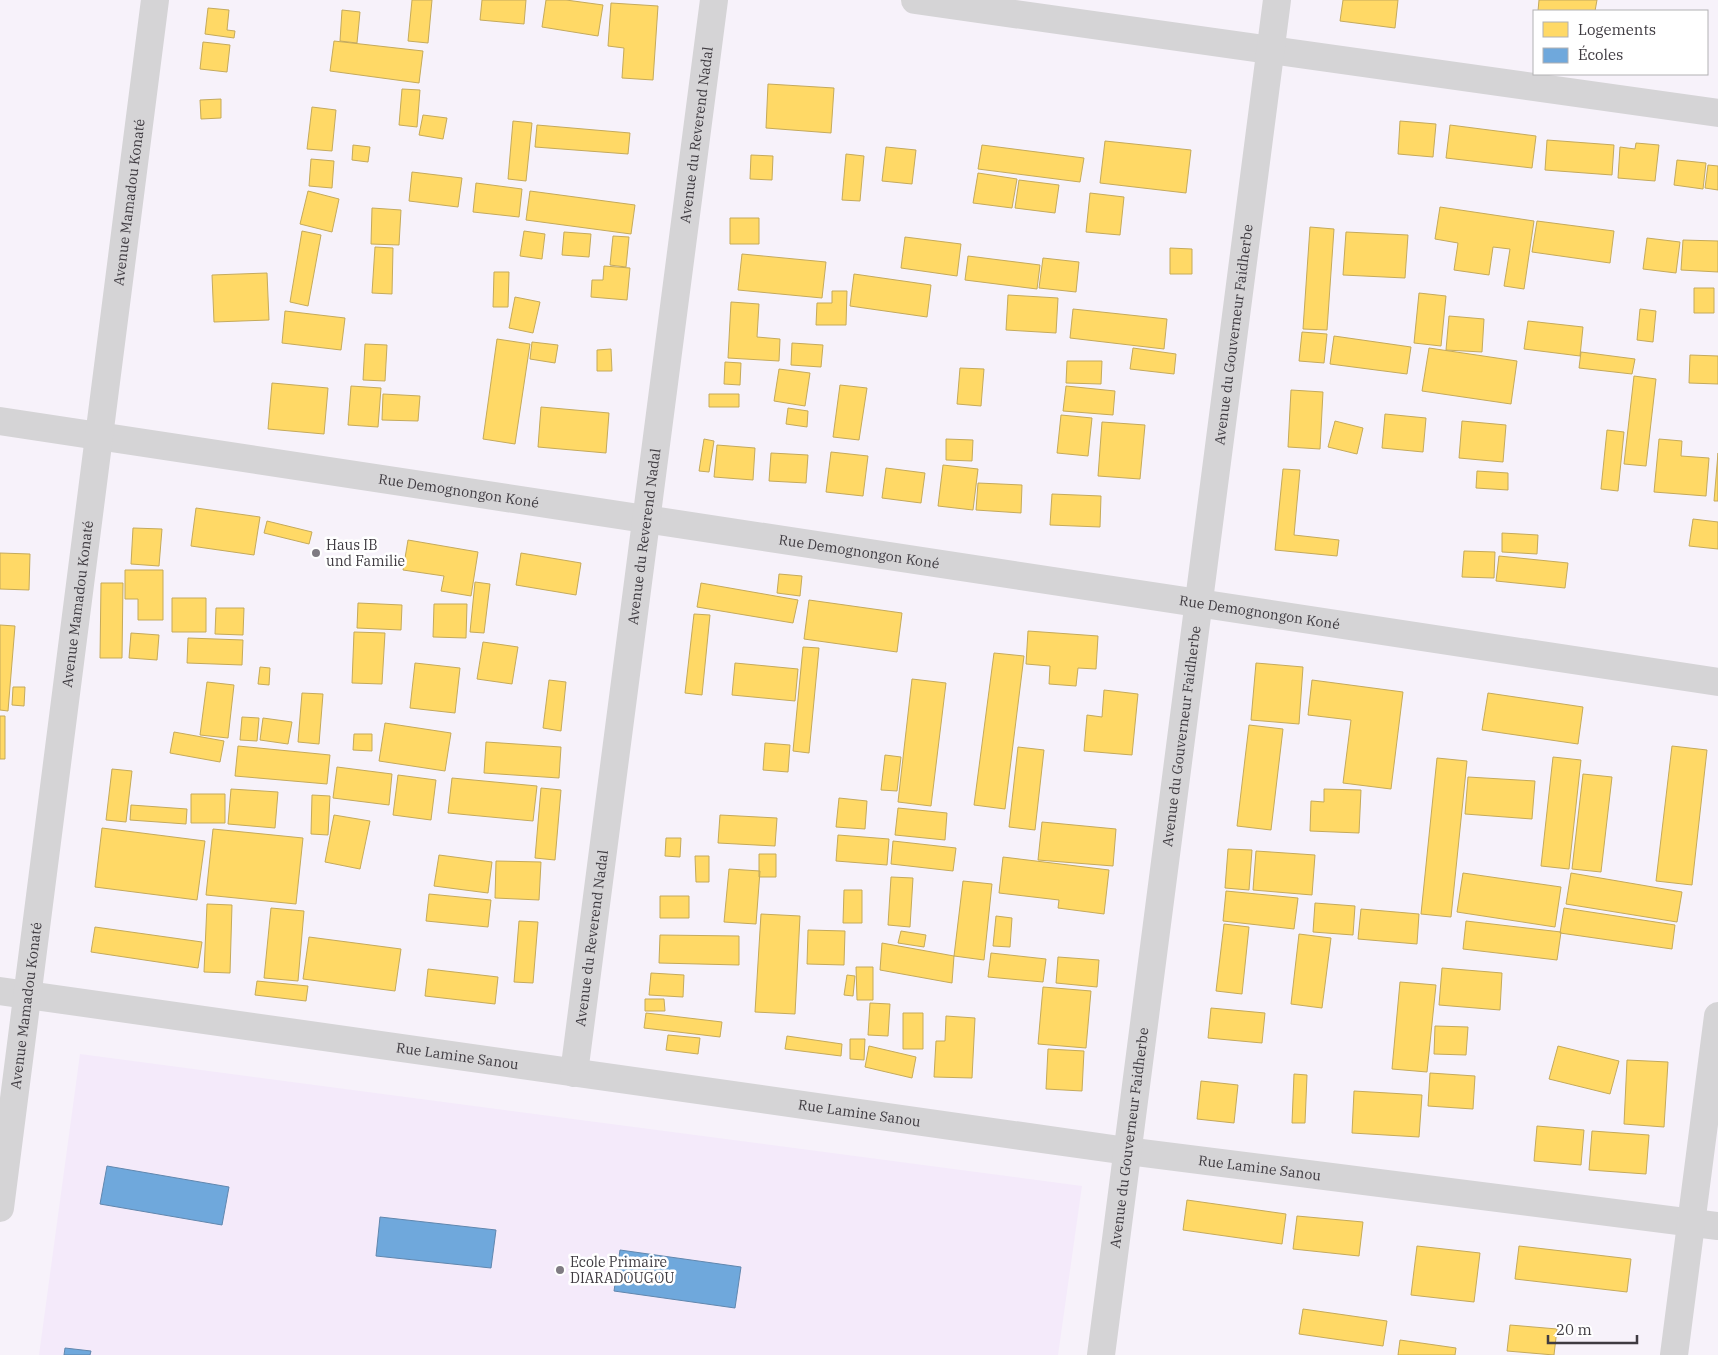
<svg xmlns="http://www.w3.org/2000/svg" width="1718" height="1355" font-family="'IBM Plex Serif',serif">
<rect width="100%" height="100%" fill="#f7f2fa"/>
<path fill="#f4eafa" d="M80 1054 1082 1186 1058 1355H39Z"/>
<path fill="#ffd966" stroke="#c5aa5b" d="M412 0H432L428 43 408 41Z
M482 0H526L524 24 480 20Z
M546 0H566L603 5 598 36 542 27Z
M1343 0H1398L1395 28 1340 21Z
M1539 0H1597L1595 11H1538Z
M611 3 658 6 653 80 622 78 624 48 608 46Z
M208 8 229 10 227 30 235 31 234 38 205 34Z
M342 10 360 12 357 43 340 41Z
M334 41 423 51 419 83 330 71Z
M203 42 230 45 227 72 200 69Z
M768 84 834 88 831 133 766 128Z
M402 89 420 90 417 127 399 125Z
M221 99V118L201 119 200 100Z
M312 107 336 110 332 151 307 149Z
M423 115 447 118 443 139 419 135Z
M513 121 532 123 526 181 508 179Z
M1400 121 1436 124 1433 157 1398 154Z
M537 125 630 133 628 154 535 147Z
M1450 125 1536 136 1532 168 1446 158Z
M1547 140 1614 145 1612 175 1545 170Z
M1105 141 1191 150 1186 193 1100 183Z
M1636 143 1659 145 1655 181 1618 178 1620 147 1635 149Z
M353 145 370 147 368 162 352 160Z
M982 145 1084 158 1080 182 978 169Z
M886 147 916 150 912 184 882 181Z
M846 154 864 156 860 201 842 200Z
M751 155 773 156 772 180 750 179Z
M311 159 334 161 332 188 309 186Z
M1677 160 1706 163 1703 189 1674 185Z
M1708 165 1718 166V190L1705 188Z
M412 172 462 178 458 207 409 201Z
M978 173 1017 179 1012 208 973 203Z
M1019 180 1059 185 1055 213 1015 208Z
M476 183 522 189 519 217 473 212Z
M308 191 339 199 332 232 300 224Z
M530 191 635 205 631 234 526 220Z
M1090 193 1124 197 1120 235 1086 232Z
M1440 207 1534 221 1524 289 1504 286 1510 249 1493 247 1489 275 1454 270 1458 243 1435 239Z
M372 208 401 210 399 245 371 244Z
M730 218H759V244H730Z
M1537 221 1614 231 1610 263 1532 252Z
M1310 227 1334 229 1327 330 1303 329Z
M302 231 321 235 308 306 290 302Z
M524 231 545 234 542 259 520 256Z
M564 232 591 234 589 257 562 255Z
M1346 232 1408 235 1405 278 1343 275Z
M613 236 629 237 626 267 610 265Z
M905 237 961 244 957 276 901 268Z
M1647 238 1680 242 1676 273 1643 269Z
M1683 240 1718 241V272L1681 270Z
M375 247 393 248 392 294 372 293Z
M1170 248 1192 249V274H1170Z
M742 254 826 262 822 298 738 290Z
M968 256 1040 265 1037 289 965 280Z
M1043 258 1079 262 1076 292 1039 288Z
M604 266 630 268 627 300 591 297 592 280H603Z
M494 272H509L508 307H493Z
M267 273 269 320 214 322 212 275Z
M854 274 931 285 927 317 850 306Z
M1694 288H1714V313H1694Z
M832 291H847L846 325H816L817 303H832Z
M1419 293 1446 296 1441 346 1414 343Z
M1008 295 1058 298 1056 333 1006 330Z
M515 297 540 302 533 333 509 328Z
M731 302 759 304 757 337 780 339 779 361 728 358Z
M1073 309 1167 319 1164 349 1070 338Z
M1640 309 1656 311 1653 342 1637 340Z
M285 311 345 318 341 350 282 343Z
M1449 316 1484 319 1482 352 1446 350Z
M1528 321 1583 327 1580 356 1524 349Z
M1302 332 1327 334 1324 363 1299 361Z
M1334 336 1411 347 1407 374 1330 364Z
M497 339 530 344 515 444 483 439Z
M532 342 558 345 555 363 530 359Z
M792 343 823 345 821 367 791 365Z
M365 344 387 345 385 381 363 380Z
M1133 348 1176 354 1174 374 1130 369Z
M1429 348 1517 361 1511 404 1422 391Z
M611 349 612 371H597V350Z
M1581 352 1635 359 1632 374 1579 368Z
M1690 355 1718 356V384L1689 383Z
M1067 361H1102L1101 384 1066 383Z
M725 362 741 363 740 385 724 384Z
M960 368 984 369 981 406 957 404Z
M779 369 810 373 805 406 774 401Z
M1634 376 1656 379 1646 466 1624 464Z
M272 383 328 388 324 434 268 429Z
M840 385 867 388 859 440 833 437Z
M351 386 381 388 378 427 348 425Z
M1066 386 1115 391 1113 415 1063 411Z
M1291 390 1323 392 1320 449 1288 447Z
M383 394 420 396 418 421 382 420Z
M709 394H739V407H709Z
M541 407 609 413 606 453 538 447Z
M788 408 808 411 807 427 786 424Z
M1385 414 1426 418 1423 452 1382 448Z
M1061 415 1092 418 1088 456 1057 453Z
M1335 421 1363 428 1357 454 1328 447Z
M1462 421 1506 425 1503 462 1459 458Z
M1102 422 1145 425 1140 479 1098 476Z
M1607 430 1624 432 1618 491 1601 489Z
M704 439 714 441 709 472 699 471Z
M946 439 973 440 972 461 946 460Z
M1659 439 1682 441 1681 456 1709 458 1706 496 1654 492Z
M717 445 755 448 753 480 714 477Z
M831 452 868 456 863 496 826 492Z
M771 453 808 455 806 483 769 481Z
M1718 453V501H1714Z
M943 465 978 469 973 510 938 506Z
M886 468 925 473 921 503 882 498Z
M1283 469 1300 470 1294 535 1339 540 1337 556 1275 550Z
M1477 471 1508 473V490L1476 488Z
M978 483 1022 485 1021 513 976 510Z
M1052 494 1101 496 1100 527 1050 525Z
M196 508 260 517 254 555 191 546Z
M1693 519 1718 522V549L1689 546Z
M267 521 312 532 309 544 264 533Z
M133 528 162 529 159 566 131 564Z
M1502 533 1538 535 1537 554 1502 552Z
M408 540 478 552 471 596 441 591 444 576 403 570Z
M1464 551 1495 552 1494 578 1462 577Z
M0 553 30 554 29 590 0 589Z
M521 553 581 563 576 595 516 585Z
M1499 556 1568 563 1565 588 1496 581Z
M125 570H163V620H138V599H125Z
M779 574 802 576 800 596 777 593Z
M475 582 490 584 484 633 470 632Z
M101 583H123L122 658H100Z
M701 583 798 600 793 623 697 607Z
M172 598H206V632H172Z
M809 600 902 613 897 652 804 639Z
M358 603 402 605 401 630 357 628Z
M434 604H467L466 638 433 637Z
M216 608H244L243 635 215 634Z
M694 614 710 615 702 695 685 693Z
M0 625 15 626 8 711 0 710Z
M1028 631 1098 636 1096 669 1078 668 1076 686 1049 684 1050 666 1026 664Z
M354 632 385 633 382 684 352 683Z
M131 633 159 635 157 660 129 658Z
M188 638 243 640 242 665 187 663Z
M483 642 518 647 512 684 477 679Z
M803 647 819 648 809 753 793 751Z
M994 653 1024 656 1005 809 974 805Z
M415 663 460 668 455 713 410 708Z
M735 663 798 669 795 701 732 695Z
M1256 663 1303 667 1299 724 1251 720Z
M260 667 270 668 269 685 258 684Z
M912 679 946 683 931 806 898 802Z
M549 680 566 682 561 731 543 728Z
M1312 680 1403 692 1391 789 1343 783 1351 720 1308 715Z
M207 682 234 685 228 738 200 735Z
M13 687H25L24 706 12 705Z
M1104 690 1138 694 1132 755 1084 751 1087 715 1102 717Z
M302 693 323 694 319 744 298 742Z
M1488 693 1583 707 1578 744 1482 730Z
M0 716H5V759H0Z
M242 717 259 718 257 741 240 740Z
M263 718 292 722 288 744 260 740Z
M385 723 451 733 445 771 379 761Z
M1249 725 1283 729 1271 830 1237 826Z
M174 732 224 741 220 762 170 753Z
M354 734H372V751L353 750Z
M486 742 561 747 559 778 484 773Z
M765 743 790 745 788 772 763 770Z
M238 746 330 755 327 784 235 776Z
M1672 746 1707 750 1692 885 1656 881Z
M1018 747 1044 750 1035 830 1009 827Z
M885 755 901 757 897 791 881 790Z
M1553 757 1581 760 1569 869 1541 866Z
M1437 758 1467 761 1451 917 1421 914Z
M337 767 392 774 389 805 333 798Z
M112 769 132 771 126 822 106 820Z
M1583 774 1612 777 1601 872 1572 869Z
M398 775 436 780 431 820 393 815Z
M1468 777 1535 781 1532 819 1465 814Z
M452 778 537 786 533 821 448 813Z
M541 788 561 790 555 860 535 858Z
M231 789 278 792 275 828 228 824Z
M1324 789 1361 790 1359 833 1310 831 1311 801 1324 802Z
M191 794H225V823H191Z
M312 795 330 796 328 835 311 834Z
M839 798 867 801 865 829 836 827Z
M131 805 187 809 186 824 130 820Z
M898 808 947 813 945 840 895 835Z
M334 815 370 821 360 869 325 862Z
M720 815 777 818 775 846 718 843Z
M1042 822 1116 829 1113 866 1038 860Z
M102 828 205 841 197 900 95 887Z
M213 829 303 838 296 904 206 895Z
M838 835 889 839 887 865 836 861Z
M666 838H681L680 857 665 856Z
M893 841 956 848 953 871 891 864Z
M1228 849 1252 850 1249 890 1225 888Z
M1256 851 1315 855 1312 895 1253 890Z
M759 854H776V877H759Z
M439 855 492 862 488 893 434 886Z
M695 856H709V882H696Z
M1003 857 1109 870 1104 914 1058 908 1059 900 999 893Z
M496 861 541 862 539 900 495 898Z
M729 869 760 871 756 924 724 922Z
M1463 873 1561 887 1555 927 1457 912Z
M1571 873 1682 892 1677 922 1566 904Z
M891 877 913 878 910 927 888 925Z
M963 881 992 884 984 960 954 956Z
M844 890H862V923H843Z
M1226 891 1298 898 1294 929 1223 921Z
M429 894 491 900 488 927 426 921Z
M660 896H689V918H660Z
M1315 903 1355 906 1353 935 1313 932Z
M207 904 232 905 230 973 204 972Z
M271 908 304 911 298 981 264 978Z
M1564 908 1675 925 1672 949 1560 933Z
M1361 909 1419 914 1417 944 1358 939Z
M761 914 800 916 795 1014 755 1012Z
M996 916 1012 918 1010 947 993 946Z
M519 921 538 922 533 983 514 982Z
M1466 921 1561 932 1557 960 1463 949Z
M1224 924 1249 927 1242 994 1216 991Z
M95 927 202 942 198 968 91 952Z
M808 930 845 931 844 965 807 964Z
M901 931 926 935 924 947 898 943Z
M1299 934 1331 938 1322 1008 1291 1004Z
M660 935 739 936V965L659 963Z
M309 937 401 949 395 991 303 979Z
M882 943 954 956 952 983 880 970Z
M991 953 1046 959 1043 982 988 977Z
M1058 957 1099 960 1097 987 1056 983Z
M856 967H873V1000H857Z
M1442 968 1502 973 1500 1010 1439 1005Z
M428 969 498 977 495 1004 425 996Z
M651 973 684 975 683 997 649 995Z
M847 975 855 976 853 996 844 995Z
M257 981 308 986 306 1001 255 995Z
M1400 982 1436 985 1427 1072 1392 1069Z
M1043 987 1091 991 1086 1048 1038 1044Z
M645 999H664L665 1011H645Z
M870 1003 890 1004 888 1036 868 1035Z
M1211 1008 1265 1013 1262 1043 1208 1038Z
M646 1013 722 1022 720 1037 644 1028Z
M903 1013H923V1049H903Z
M946 1016 975 1018 972 1078 934 1077 936 1041H945Z
M1435 1026 1468 1027 1466 1055 1434 1054Z
M668 1035 700 1038 698 1054 666 1050Z
M787 1036 842 1044 841 1056 785 1049Z
M850 1039H865L864 1060 850 1059Z
M869 1046 916 1057 912 1078 865 1067Z
M1558 1046 1619 1061 1610 1094 1549 1079Z
M1048 1049 1084 1051 1082 1091 1046 1089Z
M1627 1060 1668 1062 1664 1127 1624 1124Z
M1430 1073 1475 1076 1473 1109 1428 1106Z
M1294 1074 1307 1075 1305 1123H1292Z
M1201 1081 1238 1085 1234 1123 1197 1119Z
M1354 1091 1422 1095 1419 1137 1352 1133Z
M1537 1126 1584 1130 1581 1165 1534 1161Z
M1592 1131 1649 1135 1646 1174 1589 1170Z
M1187 1200 1286 1214 1282 1244 1183 1230Z
M1297 1216 1363 1222 1359 1256 1293 1249Z
M1417 1246 1480 1253 1474 1302 1411 1295Z
M1519 1246 1631 1259 1627 1292 1515 1279Z
M1303 1309 1387 1321 1383 1346 1299 1334Z
M1510 1325 1557 1329 1554 1355 1507 1351Z
M1400 1340 1456 1348 1455 1355H1398Z"/>
<path fill="#6fa8dc" stroke="#6187ae" d="M107 1166 229 1187 222 1225 100 1204Z
M380 1217 496 1230 491 1268 376 1256Z
M620 1250 741 1267 735 1308 614 1291Z
M65 1348 91 1351 90 1355H64Z"/>
<g fill="none" stroke-linecap="round" stroke-linejoin="round">
<g stroke="#d5d4d6" stroke-width="28">
<path d="M915 0 1718 113"/>
<path id="s1" d="M0 421 1718 682"/>
<path id="s2" d="M0 991 1127 1151 1718 1226"/>
<path id="s3" d="M574 1073 714 0"/>
<path id="s4" d="M0 1208 155 0"/>
<path id="s5" d="M1101 1355 1277 0"/>
<path d="M1674 1355 1718 1016"/>
</g>
</g>
<g fill="#7f7b82" stroke="#fff" stroke-width="2">
<circle cx="316" cy="553" r="5"/>
<circle cx="560" cy="1270" r="5"/>
</g>
<g text-anchor="middle" dominant-baseline="central" stroke-width="5" stroke-linejoin="round" paint-order="stroke">
<g font-size="14" fill="#3f3b41" stroke="#fff">
<text stroke="none"><textPath href="#s3" startOffset="946">Avenue du Reverend Nadal</textPath></text>
<text stroke="none"><textPath href="#s4" startOffset="1014">Avenue Mamadou Konaté</textPath></text>
<text stroke="none"><textPath href="#s5" startOffset="1029">Avenue du Gouverneur Faidherbe</textPath></text>
<text stroke="none"><textPath href="#s1" startOffset="464">Rue Demognongon Koné</textPath></text>
<text stroke="none"><textPath href="#s3" startOffset="541">Avenue du Reverend Nadal</textPath></text>
<text stroke="none"><textPath href="#s1" startOffset="869">Rue Demognongon Koné</textPath></text>
<text stroke="none"><textPath href="#s4" startOffset="609">Avenue Mamadou Konaté</textPath></text>
<text stroke="none"><textPath href="#s1" startOffset="1274">Rue Demognongon Koné</textPath></text>
<text stroke="none"><textPath href="#s5" startOffset="624">Avenue du Gouverneur Faidherbe</textPath></text>
<text stroke="none"><textPath href="#s3" startOffset="136">Avenue du Reverend Nadal</textPath></text>
<text stroke="none"><textPath href="#s4" startOffset="204">Avenue Mamadou Konaté</textPath></text>
<text stroke="none"><textPath href="#s2" startOffset="462">Rue Lamine Sanou</textPath></text>
<text stroke="none"><textPath href="#s2" startOffset="868">Rue Lamine Sanou</textPath></text>
<text stroke="none"><textPath href="#s5" startOffset="219">Avenue du Gouverneur Faidherbe</textPath></text>
<text stroke="none"><textPath href="#s2" startOffset="1272">Rue Lamine Sanou</textPath></text>
</g>
<g font-size="14" fill="#3f3b41" stroke="#fff" text-anchor="start">
<text x="326" y="545">Haus IB<tspan x="326" dy="16">und Familie</tspan></text>
<text x="570" y="1262">Ecole Primaire<tspan x="570" dy="16">DIARADOUGOU</tspan></text>
</g>
</g>
<rect x="1533" y="10" width="175" height="65" fill="#ffffff" stroke="#b2b1b3"/>
<rect x="1543" y="22" width="25" height="15" fill="#ffd966" stroke="#b2b1b3"/>
<text x="1578" y="35" font-size="15" fill="#3f3b41">Logements</text>
<rect x="1543" y="48" width="25" height="15" fill="#6fa8dc" stroke="#b2b1b3"/>
<text x="1578" y="60" font-size="15" fill="#3f3b41">Écoles</text>
<path d="M1548 1335v8h89v-8" fill="none" stroke="#3f3b41" stroke-width="2.5"/>
<text x="1556" y="1335" font-size="15" fill="#3f3b41" stroke="#ffffff" stroke-width="4" paint-order="stroke">20 m</text>
</svg>
